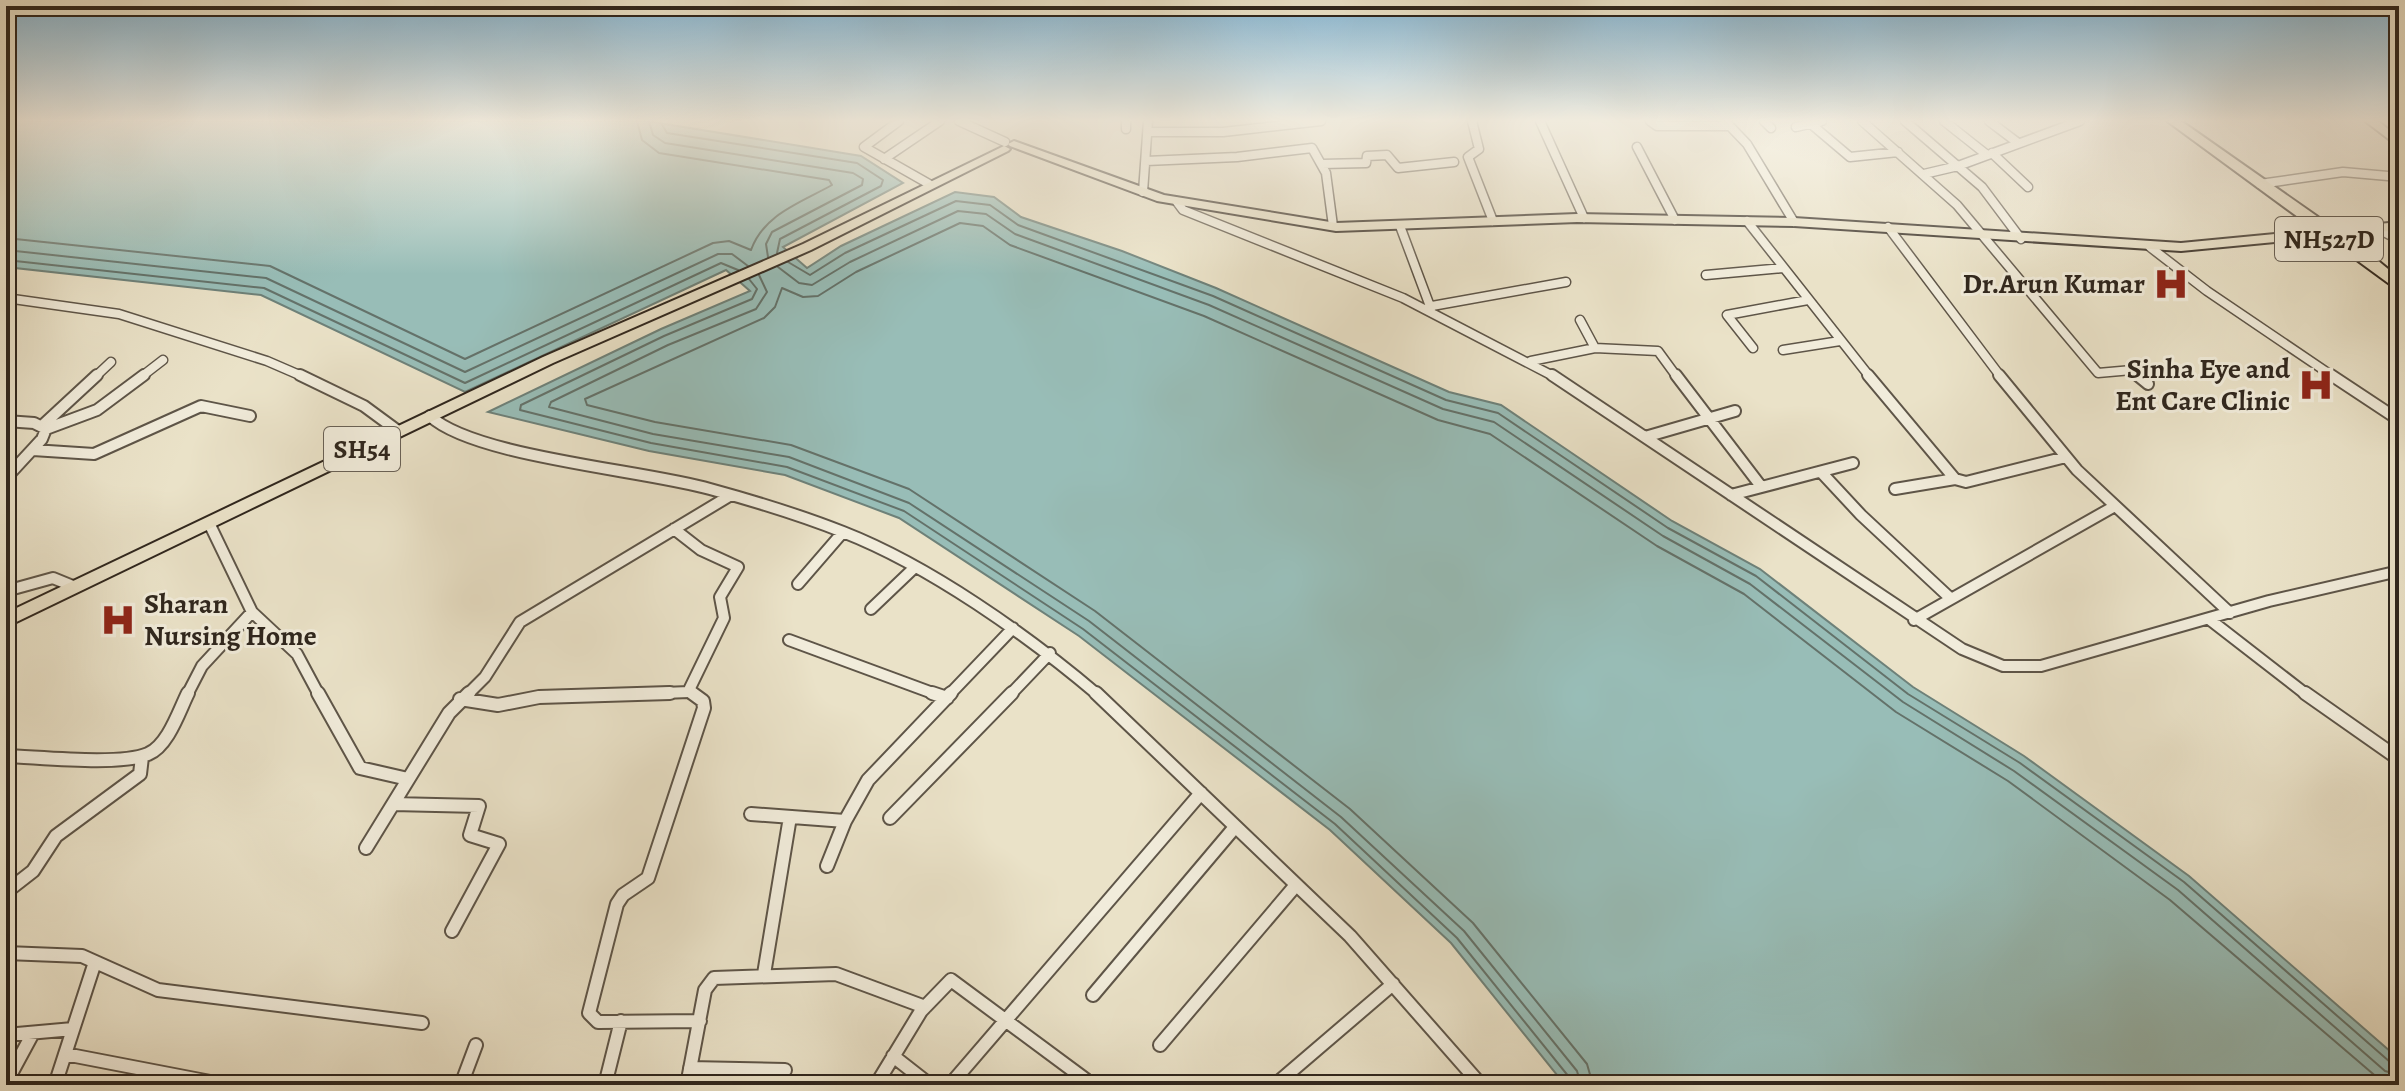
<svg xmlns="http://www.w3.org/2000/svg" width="2405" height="1091" font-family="Alegreya,serif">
<rect width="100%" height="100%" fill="#eae2c8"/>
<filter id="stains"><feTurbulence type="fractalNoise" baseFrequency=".0025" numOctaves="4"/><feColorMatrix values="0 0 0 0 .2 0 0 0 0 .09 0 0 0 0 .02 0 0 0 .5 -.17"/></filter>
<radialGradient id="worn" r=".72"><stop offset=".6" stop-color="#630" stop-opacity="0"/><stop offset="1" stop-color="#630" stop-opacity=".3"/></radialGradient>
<path fill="#98bdb7" stroke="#6e8179" stroke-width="2" d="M6 121H647L861 156 903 183 783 247 807 268 841 246 955 192 994 197 1021 217 1122 251 1216 288 1449 392 1501 405 1672 521 1760 569 1913 687 2024 756 2189 876 2399 1059V1085H1565L1451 943 1330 830 1079 636 899 518 785 475 649 451 488 412 661 329 750 291 726 270 465 392 261 295 6 267Z"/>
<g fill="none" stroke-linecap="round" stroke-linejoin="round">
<path stroke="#64726a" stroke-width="2" d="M649 121 653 135 665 143 853 173 863 179 862 185 772 232 766 244 768 257
M660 121 667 133 857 163 883 180 881 186 780 239 777 253
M6 238 270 266 465 359 713 243 729 241 751 250C764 214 800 203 832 185L829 180 659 153 642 140 637 121
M6 250 266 278 465 372 718 254H732L748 266
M6 260 264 288 465 383 721 263 738 270
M788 262 810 275 845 253 956 201 990 205 1018 225 1213 296 1446 400 1498 413 1668 528 1756 576 1908 694 2020 763 2184 882 2390 1062 2399 1065
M778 267 799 283 812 285 850 262 958 211 986 214 1015 234 1209 305 1443 409 1494 422 1663 536 1750 584 1903 702 2014 771 2178 890 2385 1071 2399 1075
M759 275 767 292 756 309 668 345 551 402 549 407 653 434 789 457 909 503 1089 621 1341 817 1464 931 1577 1071 1581 1085
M749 279 757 289 752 299 664 336 521 405 520 410 651 443 787 467 904 511 1083 629 1335 824 1457 938 1569 1077 1571 1085
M1593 1085 1587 1064 1473 923 1350 809 1095 611 909 489 791 445 655 422 587 405 585 399 764 318 775 307 782 288 803 297 818 296 856 272 960 223 983 226 1010 245 1204 316 1438 420 1490 434 1657 546 1744 594 1896 712 2008 781 2170 900 2386 1085"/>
<g stroke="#5e5548" stroke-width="11">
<path id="street-far2" d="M899 121 864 147 929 184
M959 121 1005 142
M1126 121V129
M1472 121 1479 149 1468 157 1493 221
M1540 121 1584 218
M1650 121 1657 126H1729
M1725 121 1747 144 1794 222
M1764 121 1771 128
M1862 121 1957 205 2098 373 2132 370 2140 377
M1905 121 1982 187 2021 239
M1944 121 1987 155
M1989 121 2018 143
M1811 124 1850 157 1898 152
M1796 127 1822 121
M1148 132H1223L1321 121
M1637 147 1675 220
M1992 153 2028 187
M884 159 940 121
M1146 161 1237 157 1312 148 1326 173 1333 226
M1322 164 1366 163 1367 156 1387 155 1398 168 1454 162
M1924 174 1958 166 2080 121
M2260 184 2343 172 2399 177
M1143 192 1148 121
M1177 202 1183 210 1403 298 1555 377
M1747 221 1870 377
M1400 226 1431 309
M1888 227 2001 377
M2378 229 2399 240
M2150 247 2207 291 2334 377
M1706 275 1783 268
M6 298 119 314 267 361 304 377
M1432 306 1566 282
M1595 348 1658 351 1677 377
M1753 348 1727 315 1808 300
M1783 350 1840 341
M1531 361 1595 348 1580 320
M95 377 111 362
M141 377 163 360"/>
</g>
<g stroke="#5e5548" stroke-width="14">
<path id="street-far1" d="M300 375 364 406 398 431
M1552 375 1962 649 2003 666H2041L2269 601 2399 571
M1676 375 1760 485
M1868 375 1955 479 1966 482 2066 457
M1999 375 2077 470 2230 613
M2137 375 2148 384
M2331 375 2399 420
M430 416C474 457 644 470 710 489 754 501 800 515 843 532 930 566 1027 635 1098 695
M6 421 34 423 46 429 42 439 6 478
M43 425 97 375
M46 429 97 410 144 375
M1645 437 1735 411
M33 450 94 454 201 406 250 416
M1821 472 1861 515 1949 597
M1895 489 1955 479
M1731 495 1853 463
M674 529 701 550 738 567 720 597 724 618 689 690 695 695
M798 584 843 532
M6 591 53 578 75 587
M871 609 914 568
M252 612 297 654 319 695
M2209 619 2307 695
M1914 620 2115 506
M789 640 938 695
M187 695 202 666 252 612 209 523
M467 695 485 677 520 622 731 495
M610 695 689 692
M949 695 1013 628
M1010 695 1050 653"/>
</g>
<g stroke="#5e5548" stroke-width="16">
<path id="street" d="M318 693 360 768 408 779
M692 693 703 701 704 708 648 878 623 895 617 904 589 1013 598 1022 700 1021
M932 693 947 698
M1096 693 1350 936 1481 1085
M2305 693 2399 759
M460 699 498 705 539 697 670 693
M6 756C39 757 120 766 148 754 168 746 179 711 188 693
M393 804 479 806 470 835 499 844 452 931
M751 814 845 821
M890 818 1012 693
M366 848 449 713 469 693
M827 866 845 821 868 780 951 693
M6 892 33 871 56 836 140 774 142 757
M6 953 82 956 158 990 422 1023
M764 974 790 817
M1093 995 1235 827
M6 1035 73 1029
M1160 1045 1296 885
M65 1054 226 1085
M893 1056 930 1085
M690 1068 785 1070
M6 1083 33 1033
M55 1085 95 962
M461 1085 476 1045
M605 1085 621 1021
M687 1085 705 990 714 978 836 974 925 1007
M876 1085 921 1011 951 980 1086 1080
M950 1085 1201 793
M1275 1085 1393 984"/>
</g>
<g stroke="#2f261d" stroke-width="4">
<path id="primary" d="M2365 121H2378L2399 138V147Z
M1014 141 1164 195 1336 223 1577 214 1794 218 2181 243 2399 222V230L2181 251 1794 226 1577 222 1336 231 1157 201 1010 146 1008 144Z
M1004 146 1010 149 1008 151 811 250 553 363 6 627V613L543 357 803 244Z"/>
</g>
<g stroke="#2f261d" stroke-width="4">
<path id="highway" d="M2167 121H2181L2365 250 2399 278V291Z"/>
</g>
<use href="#street-far2" stroke="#f1ecdb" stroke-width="8"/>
<use href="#street-far1" stroke="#f1ecdb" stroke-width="10"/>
<use href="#street" stroke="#f1ecdb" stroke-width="12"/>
<use href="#primary" fill="#eae2c8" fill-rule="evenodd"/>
<use href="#highway" fill="#eae2c8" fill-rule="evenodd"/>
</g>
<linearGradient id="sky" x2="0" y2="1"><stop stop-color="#88b8d4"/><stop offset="0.44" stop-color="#f6f2e6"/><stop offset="1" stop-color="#f6f2e6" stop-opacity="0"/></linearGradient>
<rect width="2405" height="274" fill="url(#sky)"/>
<defs>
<g id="hospital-bare" transform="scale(2.76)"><path d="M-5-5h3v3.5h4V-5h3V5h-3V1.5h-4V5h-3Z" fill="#8f2418" stroke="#f1ecdb" stroke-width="2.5" paint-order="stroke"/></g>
</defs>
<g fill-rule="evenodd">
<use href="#hospital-bare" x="2171" y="284"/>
<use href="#hospital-bare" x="2316" y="385"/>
<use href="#hospital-bare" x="118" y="620"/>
</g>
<g text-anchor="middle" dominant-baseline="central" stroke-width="6" stroke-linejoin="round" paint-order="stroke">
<g fill="#f1ecdb" stroke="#696156" stroke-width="2">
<rect x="2275" y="217" width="108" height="44" rx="6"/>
<rect x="324" y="427" width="76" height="44" rx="6"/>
</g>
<g font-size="26" font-weight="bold" fill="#2f261d">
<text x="2329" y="239">NH527D</text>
<text x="362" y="449">SH54</text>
</g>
<g font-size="28" font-weight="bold" fill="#2f261d" stroke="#f1ecdb" text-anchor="end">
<text x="2145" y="284">Dr.Arun Kumar</text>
<text x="2290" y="369">Sinha Eye and<tspan x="2290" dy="32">Ent Care Clinic</tspan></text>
<text x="144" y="604" text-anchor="start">Sharan<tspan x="144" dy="32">Nursing Home</tspan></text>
</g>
</g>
<rect width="2405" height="1091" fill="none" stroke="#eae2c8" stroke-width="32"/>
<rect x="8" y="8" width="2389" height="1075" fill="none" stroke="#2f261d" stroke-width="4"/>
<rect x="16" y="16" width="2373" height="1059" fill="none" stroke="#2f261d" stroke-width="2"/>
<rect width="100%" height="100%" filter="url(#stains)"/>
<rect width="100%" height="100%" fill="url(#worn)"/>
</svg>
